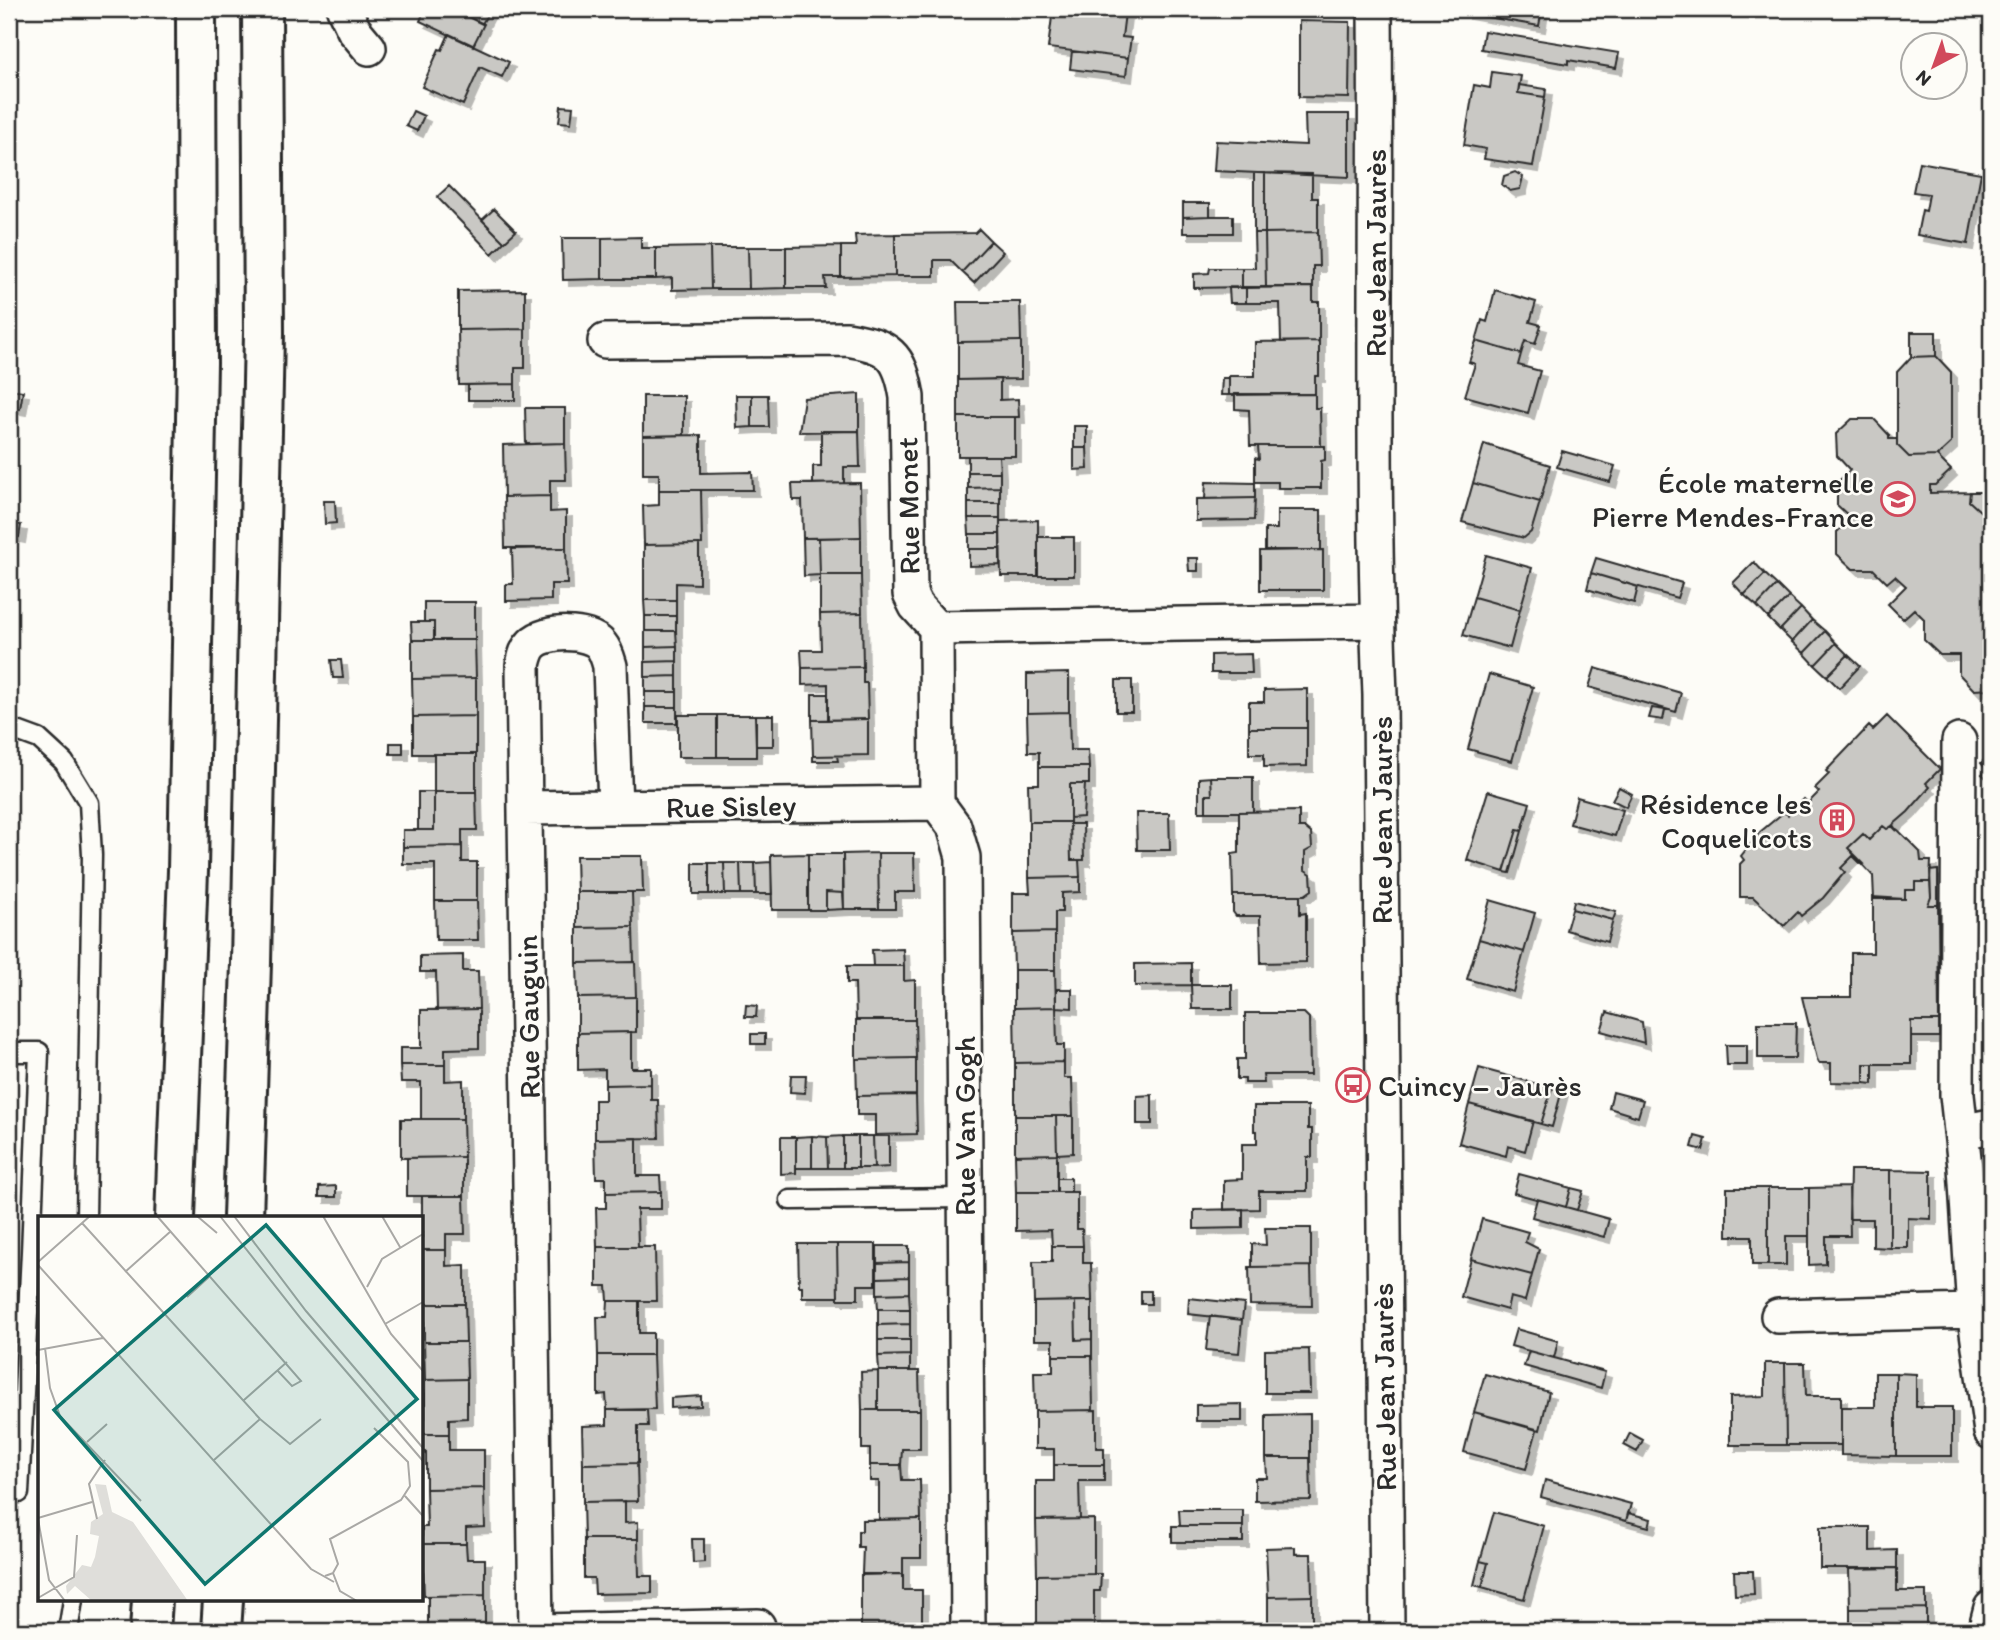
<svg xmlns="http://www.w3.org/2000/svg" width="2000" height="1640" font-family="Itim,sans-serif">
<defs>
<filter id="shadow"><feDropShadow dx="6" dy="6" stdDeviation="0" flood-color="#0004"/></filter>
</defs>
<rect width="100%" height="100%" fill="#fdfcf7"/>
<filter id="ink" filterUnits="userSpaceOnUse"><feTurbulence type="fractalNoise" baseFrequency=".0143" numOctaves="2"/><feDisplacementMap in="SourceGraphic" scale="14" xChannelSelector="R" yChannelSelector="G"/><feConvolveMatrix kernelMatrix="1 2 1 2 8 2 1 2 1" color-interpolation-filters="sRGB"/></filter>
<g filter="url(#ink)">
<path fill="#c9c8c4" stroke="#2b2b2b" stroke-width="2" filter="url(#shadow)" d="M425 9H465L462 14 484 24 473 46 420 21Z
M465 9H490L482 24 462 14Z
M1053 9H1135L1134 14 1125 13 1122 37 1131 38 1128 58 1048 48Z
M1465 9H1542L1539 26 1464 13Z
M1299 21 1350 22 1349 98 1299 97Z
M1484 31 1619 53 1616 68 1568 60V64L1481 49Z
M449 34 509 62 502 77 480 67 463 105 422 87 439 49 442 50Z
M1072 51 1128 58 1126 76 1070 69Z
M1492 72 1521 76 1518 93 1545 97 1533 166 1484 159 1486 149 1464 145 1474 85 1490 88Z
M1519 85 1546 89 1545 97 1518 93Z
M561 106 573 107 571 123 559 122Z
M413 111 424 116 417 131 406 126Z
M1305 114H1349V177L1214 171 1216 141 1306 145Z
M1919 162 1981 173 1968 244 1917 235 1922 210 1926 211 1929 194 1913 192Z
M1515 172 1523 177 1520 189 1510 191 1502 185 1504 176Z
M1254 173H1265V233H1254Z
M1265 173 1312 174V198H1318V232L1265 233Z
M449 186 504 242 492 254 437 197Z
M1183 203H1210V216L1183 217Z
M494 209 516 231 504 242 482 220Z
M1210 216H1233V233H1183V217Z
M979 229 991 241 962 272 950 260H934V276H895V234L975 233Z
M1318 232 1319 266H1313V287H1266L1265 233Z
M1254 233H1265L1266 287H1242V268H1255Z
M895 234V276L841 277V246H856L855 235Z
M641 237V248H656V279H602V238Z
M562 238H602V279L563 280Z
M991 241 1003 252 974 283 962 272Z
M841 246V277H825L826 288H786V247Z
M710 247 711 289 672 290V278L656 279V248Z
M710 247H748L749 289H711Z
M748 247H786V288L749 289Z
M1210 268H1242V287L1194 288V274L1209 273Z
M1313 287V302H1319V341L1281 342 1280 303H1246V288Z
M1229 288H1246V303H1230Z
M525 290V329L458 330V291Z
M1495 290 1536 302 1530 322 1541 325 1535 344 1525 341 1521 354 1476 341 1482 320 1487 322Z
M957 302H1020L1021 341 958 342Z
M525 329V368H515V384L459 385 458 330Z
M1911 332H1936V356L1911 357Z
M1021 341V379L958 380V342Z
M1319 341V376H1315V394L1229 395V376H1255V342Z
M1476 341 1521 354 1518 365 1540 371 1528 413 1465 396 1475 364 1469 362Z
M1936 356 1951 372V443L1937 456 1909 457 1897 445V372L1911 357Z
M1222 378H1229V395H1221Z
M1000 379V400L1018 399 1019 417H958V380Z
M515 384V400H468V385Z
M9 389 23 391 20 409 9 407Z
M859 394V431L799 432 804 398Z
M1235 394H1315V408H1320L1321 446H1250L1249 410 1235 409Z
M736 395H752V427L737 428Z
M752 395H768L769 427H752Z
M643 396H684V435L643 436Z
M525 408H565V443L526 444Z
M958 417H1015V456H958Z
M1852 419H1874L1889 435V439H1897V445L1909 457 1937 456 1951 470 1935 485H1930V493L1970 492 1969 501 1981 512 1990 513 1991 689 1974 690 1959 674V655H1940L1924 640V619L1914 609 1903 619 1888 604 1906 586 1895 576 1887 583 1873 569H1853L1837 554V532L1851 518 1837 505V483L1850 470 1837 456 1836 434Z
M1074 426H1087V448H1074Z
M821 431H859L860 467H844V483L813 484V466H821Z
M701 435V473L752 472 753 490H659V474H643V436Z
M565 443 566 480H550V496L504 497 503 445Z
M1484 444 1550 465 1540 502 1473 483Z
M1258 446H1325V460L1321 461V488H1278V482H1255V458L1259 459Z
M1074 448H1087L1088 469 1074 470Z
M1562 451 1615 466 1610 482 1557 467Z
M968 456H999L1000 472H968Z
M968 472H1000V487L968 488Z
M1206 482 1255 483V498L1205 499Z
M860 483 861 537 803 538 802 500H793L792 484Z
M1473 483 1540 502 1531 532 1524 538 1462 522Z
M1000 487V503H968V488Z
M659 490H701L702 544 644 545 643 506 659 505Z
M1970 492H1990V513L1981 512 1969 501Z
M550 496V512L566 511V548H505L504 497Z
M1255 498 1254 520 1196 521V499Z
M324 501H335L336 523 325 524Z
M968 503H1000V518H968Z
M1277 510H1321V550H1265V529H1277Z
M968 518H1000V534H969Z
M1038 520V576H1001L1000 521Z
M9 523 21 525 19 537 9 535Z
M969 534H1000V549H969Z
M861 537V575H820L819 538Z
M1038 537H1074V576H1038Z
M803 538H819L820 575 804 576Z
M699 544V584L676 583V600H644V545Z
M566 548 567 584H551V600L506 601V584H513L512 549Z
M969 549H1000V565L969 566Z
M1323 550V590H1260V551Z
M1486 555 1532 568 1520 610 1474 597Z
M1188 558H1198V571H1189Z
M1596 558 1682 583 1677 598 1591 573Z
M1754 562 1765 574 1744 595 1733 583Z
M1591 573 1638 587 1634 603 1587 589Z
M1765 574 1777 585 1757 606 1744 595Z
M820 575H861L862 613 820 614Z
M1777 585 1789 597 1768 618 1757 606Z
M1474 597 1520 610 1510 648 1463 635Z
M1789 597 1801 608 1780 630 1768 618Z
M644 600H676V616H645Z
M424 602H475V640H434V622H424Z
M1801 608 1812 620 1792 642 1780 630Z
M862 613 863 667 802 668 801 650H821L820 614Z
M645 616H676V631H645Z
M1812 620 1825 631 1804 653 1792 642Z
M411 622H434V640H412Z
M645 631H676L677 646 645 647Z
M1825 631 1836 643 1815 665 1804 653Z
M412 640H475L476 678 412 679Z
M1836 643 1848 655 1827 676 1815 665Z
M677 646V661L645 662V647Z
M1251 654 1252 673H1211V655Z
M1848 655 1860 666 1839 688 1827 676Z
M331 660H341L343 678H333Z
M677 661V676L645 677V662Z
M863 667V683H867L868 719 828 720V684L802 685V668Z
M1595 668 1681 693 1676 712 1589 687Z
M1069 673V712L1027 713V674Z
M1489 674 1533 687 1512 761 1468 749Z
M677 676V692H645V677Z
M476 678V716L413 717 412 679Z
M1116 680H1132V712H1116Z
M1307 689V728H1249V702H1264V690Z
M645 692H677V707H645Z
M812 694H828V720H812Z
M645 707H677V723H645Z
M1652 708 1665 710 1663 720 1649 718Z
M1069 712 1070 750H1088L1089 767H1039V752H1028L1027 713Z
M678 715H717V757H678Z
M717 715H756V757H717Z
M755 715H773V746H756Z
M476 716V754H413V717Z
M1887 716 1940 769 1926 783 1930 787 1908 812 1893 825 1897 831 1892 826 1887 829 1883 826 1869 840 1863 834 1848 848 1864 864 1862 865 1853 856 1841 868 1845 872 1823 898 1801 916 1798 912 1784 926 1753 897H1740V864L1744 860 1741 856 1760 832 1784 812 1788 815 1804 799 1808 803 1819 792 1815 788 1829 774 1826 771 1869 726 1873 730Z
M868 719V755L813 756 812 720Z
M1249 728H1307V766L1264 767V754H1249Z
M390 743H403V754H390Z
M1991 753V783L1982 774 1987 770 1981 763Z
M434 754H476V792H434Z
M813 756H837L838 761H813Z
M1039 767H1089V784H1070V822H1029L1028 784H1039Z
M1211 777 1212 795H1206V812H1199V778Z
M1211 777H1253V812H1206V795H1212Z
M1070 784H1085L1083 817 1070 818Z
M1619 787 1632 794 1626 807 1612 800Z
M1488 791 1530 803 1522 831 1517 830 1504 872 1467 860Z
M418 792H434V830H418Z
M434 792H476L477 830H462V846L403 847V830H434Z
M1577 797 1623 810 1615 836 1570 824Z
M1299 811V828H1305L1311 833 1312 848 1305 852V870L1311 874 1312 890 1305 895H1233L1232 854 1239 853V812Z
M1136 813H1169L1170 850H1137Z
M1029 822H1070L1071 860H1079L1080 877 1029 878Z
M1070 824H1083L1084 860H1071Z
M1883 826 1887 829 1892 826 1898 830 1920 852 1921 861H1931L1930 882H1915V890H1905V899H1874L1873 876 1848 848 1863 834 1869 840Z
M1517 830 1522 831 1510 873 1504 872Z
M462 846V862H477V901H435V864H403V847Z
M878 853H914L915 892H895V909H879Z
M878 853 879 909H844L843 854Z
M808 854V910H772L771 855Z
M808 854H843V893L826 892V910H808Z
M576 856H642L643 892H577Z
M771 862 772 894H756L755 863Z
M693 863H709V894H693Z
M709 863H724L725 894H709Z
M724 863H740L741 894H725Z
M740 863H755L756 894H741Z
M1938 870V905H1928L1931 897 1930 871Z
M1080 877V892L1062 893V912H1055V932L1013 933V893H1030L1029 878Z
M1915 882H1930L1931 897 1928 905H1938L1939 1021H1911V1064H1864V1083L1831 1082V1063H1819L1817 1059 1802 997H1851V953H1873V897L1905 899V890H1915Z
M577 892H632L633 927 577 928Z
M826 892 843 893 844 909 826 910Z
M1233 895H1300V914L1306 913V962L1261 963 1260 916H1236L1233 912Z
M1490 900 1535 913 1524 952 1479 939Z
M435 901H477L478 940H436Z
M1574 901 1616 912 1613 920 1572 909Z
M1572 909 1613 920 1607 942 1566 930Z
M633 927 634 962 577 963V928Z
M1055 932V970H1014L1013 933Z
M1479 939 1524 952 1513 992 1467 979Z
M903 949 904 966H873L872 950Z
M463 955V971H478L479 1009 437 1010 436 972H420V956Z
M635 962 636 997 578 998 577 963Z
M1191 963V985L1135 986V964Z
M847 966H904V981L915 980V1020H856L855 983H847Z
M1014 970H1055L1056 1007 1014 1008Z
M1191 985H1232V1009H1192Z
M1056 989H1072V1008L1056 1007Z
M636 997V1032L578 1033V998Z
M746 1005 757 1006 756 1017H745Z
M1056 1007 1057 1045H1064V1062L1015 1063 1014 1008Z
M479 1009V1048L445 1049V1065H400V1048H421V1010Z
M1607 1012 1642 1022 1644 1043 1601 1031Z
M1245 1013H1304L1309 1018 1310 1075H1263L1264 1083H1245V1079H1237V1059H1245Z
M856 1020H915L916 1058 856 1059Z
M1911 1021H1939V1037H1911Z
M1758 1023H1796L1795 1058H1758Z
M631 1032V1068H651V1084L605 1085V1069L578 1070V1033Z
M751 1034H765V1044H751Z
M1726 1045H1747V1065H1727Z
M916 1058V1095L857 1096 856 1059Z
M1064 1062V1078H1072L1073 1116H1015V1063Z
M1864 1064H1873V1084L1864 1083Z
M400 1065H445V1081L463 1080V1119H421V1082H401Z
M1479 1068 1552 1088 1541 1124 1469 1104Z
M791 1075H806L805 1093 790 1092Z
M651 1084V1100H658L659 1138 595 1139V1100H605V1085Z
M1552 1088 1562 1090 1552 1127 1541 1124Z
M1613 1092 1643 1100 1638 1117 1609 1108Z
M916 1095 917 1134 875 1135V1115H857V1096Z
M1152 1095V1124H1137V1096Z
M1469 1104 1533 1121 1525 1151 1508 1146 1506 1156 1459 1143Z
M1254 1106H1308V1129H1312V1157H1307V1191H1259V1209L1224 1210V1180L1242 1179V1144H1257V1131H1254Z
M1015 1116H1056L1057 1154 1015 1155Z
M1056 1116H1073V1153L1057 1154Z
M401 1119H463L464 1157 401 1158Z
M812 1136V1168H796V1137Z
M812 1136 827 1137 828 1168H812Z
M843 1136V1168H828L827 1137Z
M843 1136H858V1168H843Z
M858 1136H873L874 1168H858Z
M873 1136H889V1167L874 1168Z
M1695 1136 1706 1139 1703 1150 1692 1147Z
M781 1137H796V1173L781 1174Z
M637 1138V1176H660L661 1192 606 1193V1178H596L595 1139Z
M1057 1154V1192H1016L1015 1155Z
M464 1157V1196H407V1158Z
M1850 1170H1890V1248L1873 1247V1219H1849Z
M1890 1170 1931 1171V1219L1908 1218V1248H1890Z
M1519 1174 1571 1188 1566 1207 1514 1193Z
M1057 1178H1071V1192H1057Z
M336 1186V1197H319V1187Z
M1849 1187 1850 1236H1826V1264L1809 1265V1188Z
M1571 1188 1583 1191 1577 1210 1566 1207Z
M1727 1188H1768V1265H1752V1236H1727Z
M1768 1188H1809V1236H1786V1265H1768Z
M661 1192V1209H637L638 1247H597L596 1208H606V1193Z
M1016 1192H1077V1229H1082L1083 1246H1052L1051 1230 1016 1231Z
M422 1196H464L465 1234H446V1250H422Z
M1537 1199 1609 1219 1604 1237 1532 1217Z
M1243 1209V1228L1194 1229V1210Z
M1482 1219 1528 1232 1525 1242 1539 1249 1532 1275 1471 1259Z
M1265 1228H1311V1266L1252 1267V1244L1266 1245Z
M798 1244H837L838 1297H802V1286H799Z
M837 1244H876V1285H858V1299H838Z
M877 1246H909V1262L877 1263Z
M1052 1246H1083V1263H1091L1092 1301 1034 1302 1033 1262H1052Z
M597 1247H655L656 1301H608L607 1286H597Z
M422 1250H446V1266L465 1265V1304H422Z
M1471 1259 1532 1275 1525 1301 1510 1297 1507 1310 1461 1297Z
M909 1262V1277L877 1278V1263Z
M1311 1266 1312 1306 1250 1305 1249 1267Z
M909 1277V1293L877 1294V1278Z
M1141 1291H1151V1304H1141Z
M909 1293 910 1309H878L877 1294Z
M1189 1298 1244 1304 1242 1320 1188 1314Z
M608 1301H639V1333H653V1355H598L597 1317H607Z
M1075 1301 1076 1340 1092 1339V1356H1053V1340H1034V1302Z
M1075 1301H1092V1339L1076 1340Z
M424 1304H465L466 1342H424Z
M878 1309H910V1324L878 1325Z
M1210 1316 1242 1320 1239 1353 1206 1350Z
M910 1324V1340H878V1325Z
M1516 1329 1558 1341 1554 1358 1511 1346Z
M878 1340H910V1355L878 1356Z
M424 1342H466L467 1379 425 1380Z
M1309 1349 1310 1393H1265V1350Z
M1529 1351 1605 1372 1601 1388 1524 1366Z
M598 1355H653L655 1409 607 1410 606 1394 598 1395Z
M910 1355V1371H879L878 1356Z
M1053 1356H1092L1093 1410 1035 1411 1034 1372H1053Z
M1765 1363H1785L1786 1445H1730V1397L1765 1396Z
M1785 1363H1805L1806 1396H1841V1445H1786Z
M878 1371V1410H862L861 1372Z
M878 1371H919L920 1410H878Z
M1875 1373H1896V1456L1841 1455V1407H1875Z
M1896 1373 1916 1374V1407H1952V1456H1896Z
M1485 1374 1549 1392 1540 1430 1474 1412Z
M467 1379V1418L449 1419V1434H422V1418H425V1380Z
M701 1396V1406L671 1408V1398Z
M1242 1404V1421H1196V1405Z
M607 1410H647L648 1426H638V1463L583 1464 582 1426 607 1425Z
M862 1410H920V1449H902L901 1465H870V1449H862Z
M1096 1410V1448H1104V1465H1054V1449H1035V1411Z
M1474 1412 1537 1430 1526 1469 1464 1452Z
M1310 1414V1458H1266V1415Z
M1630 1433 1643 1440 1637 1452 1624 1445Z
M422 1434H449V1450H484V1488L426 1489V1452H422Z
M1266 1458H1310L1311 1500 1255 1501V1478H1267Z
M637 1463 638 1501 583 1502V1464Z
M870 1465H901L902 1480H920L921 1519 879 1520V1481H870Z
M1054 1465H1104V1481H1079L1080 1519 1036 1520V1481H1054Z
M1545 1480 1631 1504 1626 1521 1541 1497Z
M484 1488 485 1527 466 1528V1544H422V1527H427L426 1489Z
M625 1501V1523L638 1522V1539H584L583 1502Z
M1179 1510H1243V1526H1180Z
M1494 1512 1544 1526 1524 1599 1482 1587 1488 1563 1480 1561Z
M1628 1513 1651 1519 1649 1527 1626 1521Z
M921 1519V1558H903V1574H862L863 1547H858V1531H862V1520Z
M1094 1519V1574L1037 1575 1036 1520Z
M1172 1526H1243V1542H1172Z
M1820 1527H1870V1551L1897 1550V1568H1820Z
M584 1539H638L639 1576H652V1593L595 1594 594 1578H584Z
M692 1539H704V1562L693 1563Z
M422 1544H466L467 1559H485V1595L424 1596Z
M1295 1547V1554H1311L1312 1596 1268 1597 1266 1548Z
M1480 1561 1488 1563 1482 1587 1474 1585Z
M1897 1568V1591H1926V1608L1850 1609 1849 1569Z
M1734 1571H1753L1754 1594 1735 1595Z
M903 1574V1590H922V1626H861V1575Z
M1094 1574H1101L1100 1591H1094V1629L1037 1630V1575Z
M485 1595V1631H422H428V1596Z
M1312 1596V1631H1268V1597Z
M1926 1608V1626H1897V1631H1850V1609Z
M861 1626H922V1631H861Z"/>
<g fill="none" stroke-linecap="round" stroke-linejoin="round">
<g stroke="#2b2b2b" stroke-width="23">
<path id="service" d="M9 728 39 739 64 762 89 803 92 855 86 1218
M9 1052H39L31 1252 40 1251
M790 1200 964 1198
M19 1493 31 1252
M68 1631 73 1600"/>
</g>
<g stroke="#2b2b2b" stroke-width="38">
<path id="minor" d="M344 9 354 30 369 48
M1375 9C1377 238 1371 467 1380 695L1387 1631
M605 341 847 339C889 346 900 354 907 397L910 594 916 606 936 628 1377 621
M936 628 937 803 954 826 963 857 968 1631
M1959 741 1957 1095 1965 1167 1974 1311 1991 1432
M525 808 937 803
M1961 1132 1991 1126
M1778 1316 1974 1311
M536 1631 523 665C525 657 526 650 532 644 545 630 589 630 601 645 606 651 608 659 610 666L615 807
M542 1631 758 1626
M1985 1631 1991 1608"/>
</g>
<g stroke="#2b2b2b" stroke-width="44">
<path id="trunk" d="M175 1218 188 871 197 363 196 9
M243 1218 251 963 264 333 262 9
M150 1631 152 1600
M221 1631 223 1600"/>
</g>
<use href="#service" stroke="#fdfcf7" stroke-width="18"/>
<use href="#minor" stroke="#fdfcf7" stroke-width="33"/>
<use href="#trunk" stroke="#fdfcf7" stroke-width="38"/>
</g>
</g>
<defs>
<g id="school-ring" transform="scale(1.75)"><circle r="9.5" fill="#fdfcf7" stroke="#d1495b" stroke-width="1.5"/><path d="M0-5L7-2L0 1L-7-2ZM-4 1L0 2.5L4 1V4Q0 6-4 4Z" fill="#d1495b"/></g>
<g id="building-ring" transform="scale(1.75)"><circle r="9.5" fill="#fdfcf7" stroke="#d1495b" stroke-width="1.5"/><path d="M-4-6H4V6H1V3H-1V6H-4ZM-2.5-4.3h1.7v1.8h-1.7ZM.8-4.3h1.7v1.8H.8ZM-2.5-1h1.7V.8h-1.7ZM.8-1h1.7V.8H.8Z" fill="#d1495b"/></g>
<g id="bus-ring" transform="scale(1.75)"><circle r="9.5" fill="#fdfcf7" stroke="#d1495b" stroke-width="1.5"/><path d="M-5-6H5V4H4V6H2V4H-2V6H-4V4H-5ZM-3.5-4V0h7V-4ZM-3.5 1.2v1.5H-2V1.2ZM2 1.2v1.5H3.5V1.2Z" fill="#d1495b"/></g>
</defs>
<g fill-rule="evenodd">
<use href="#school-ring" x="1898" y="499"/>
<use href="#building-ring" x="1837" y="820"/>
<use href="#bus-ring" x="1353" y="1085"/>
</g>
<g text-anchor="middle" dominant-baseline="central" stroke-width="5" stroke-linejoin="round" paint-order="stroke">
<g font-size="30" fill="#2b2b2b" stroke="#fdfcf7">
<text transform="translate(1375 253) rotate(-90)">Rue Jean Jaurès</text>
<text transform="translate(908 506) rotate(-91)">Rue Monet</text>
<text transform="translate(731 806) rotate(-1)">Rue Sisley</text>
<text transform="translate(1381 820) rotate(-90)">Rue Jean Jaurès</text>
<text transform="translate(528 1017) rotate(-91)">Rue Gauguin</text>
<text transform="translate(964 1126) rotate(-90)">Rue Van Gogh</text>
<text transform="translate(1384 1387) rotate(-91)">Rue Jean Jaurès</text>
</g>
<g font-size="30" fill="#2b2b2b" stroke="#fdfcf7" text-anchor="end">
<text x="1874" y="482">École maternelle<tspan x="1874" dy="34">Pierre Mendes-France</tspan></text>
<text x="1812" y="803">Résidence les<tspan x="1812" dy="34">Coquelicots</tspan></text>
<text x="1378" y="1085" text-anchor="start">Cuincy – Jaurès</text>
</g>
</g>
<g transform="translate(38 1216)">
<rect width="385" height="385" fill="#fdfcf7"/>
<path d="M57 268 68 269 74 296 95 306 150 385H54L37 370 29 378 28 370 44 349 53 351 57 341 61 320 52 318 53 306 65 298Z" fill="#dfdeda"/>
<path fill="none" stroke="#a9a8a5" stroke-width="2" d="M119 0 263 165 254 170 239 154M159 0 179 17M182 0 264 104 385 245M196 0 268 95 385 232M285 0 353 118 385 155M344 0 362 31M44 7 222 203M0 46 52 0M0 49 273 353 296 366M87 56 133 15M329 71 344 43 385 18M149 81 172 60M347 108 385 86M7 132 12 172 22 200 103 285M0 134 65 122M206 184 249 146M49 226 69 208M176 244 222 203 252 228 283 203M367 280 385 300M0 302 54 286M0 303 11 364 27 385M59 303 51 268 67 244M295 357 300 348 292 323 363 284 372 270 370 246 336 212M287 360 295 357 302 375 319 385M0 382 36 361 39 319"/>
<path fill="#0f766e" fill-opacity="0.15" stroke="#0f766e" stroke-width="3.5" d="M228 9 379 183 167 368 16 194Z"/>
<rect width="385" height="385" fill="none" stroke="#2b2b2b" stroke-width="3.5"/>
</g>
<rect width="2000" height="1640" fill="none" stroke="#fdfcf7" stroke-width="35"/>
<rect x="18" y="18" width="1965" height="1605" fill="none" stroke="#2b2b2b" stroke-width="2.5" filter="url(#ink)"/>
<g transform="translate(1934 66) rotate(221)"><circle r="33" fill="#fdfcf7" stroke="#a9a8a5" stroke-width="2"/>
<path d="M0-5L12 26L0 18L-12 26Z" fill="#d1495b"/>
<text y="-10" font-size="19" font-weight="bold" text-anchor="middle" fill="#2b2b2b">N</text>
</g>
</svg>
